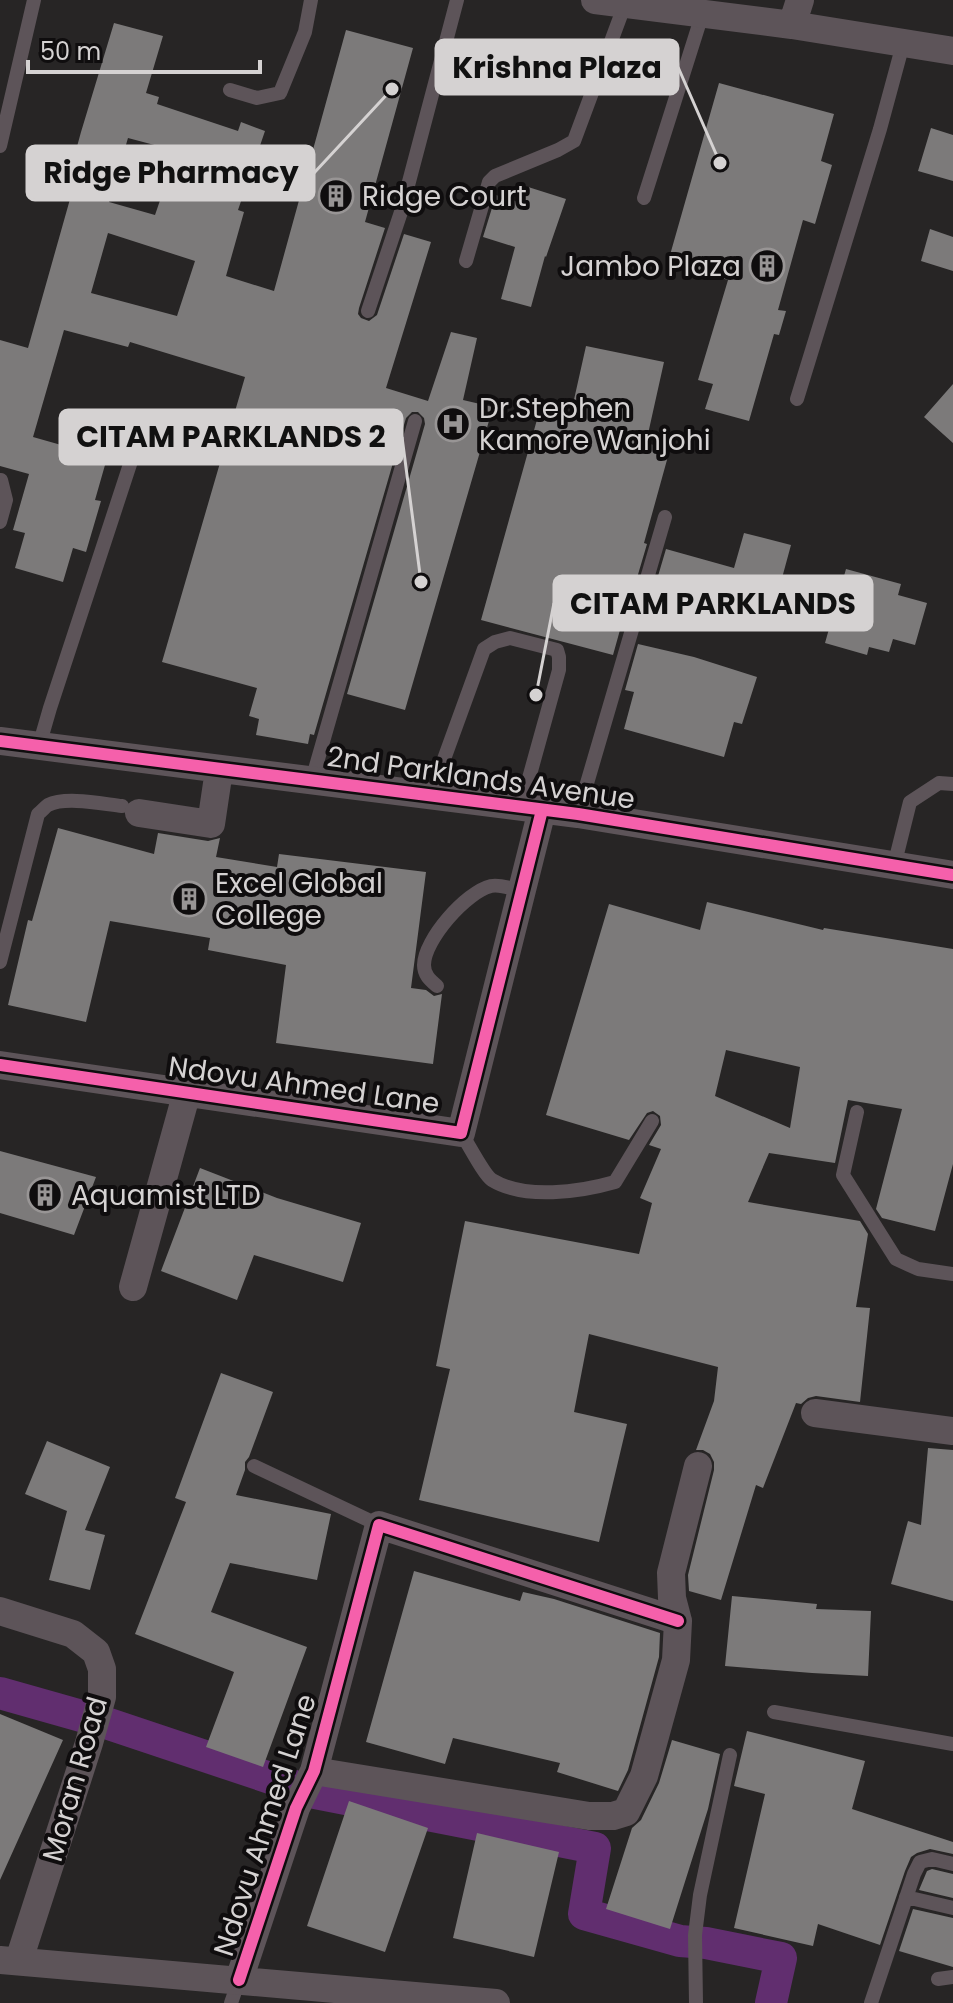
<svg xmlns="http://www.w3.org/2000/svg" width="953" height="2003" font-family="Poppins,sans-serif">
<rect width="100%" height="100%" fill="#272525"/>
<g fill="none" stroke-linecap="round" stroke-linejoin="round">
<path stroke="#612e6f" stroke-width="32" d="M0 1693 106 1723 315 1793 595 1848 584 1914 680 1941 706 1943 781 1958 771 2003"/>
</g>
<path fill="#7c7a7a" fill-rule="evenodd" d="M114 23 163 36 146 93 159 97 157 104 238 131 241 122 265 131 238 210 244 212 226 276 274 291 346 30 413 48 365 222 385 228 359 308 358 314 361 318 369 321 377 315 404 234 431 242 386 388 428 401 451 332 477 338 463 400 493 407 405 710 347 694 425 424 424 418 418 412H412L406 418 314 735 310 734 308 744 256 735 259 719 249 716 257 688 162 662 245 377 130 342 128 347 64 330 33 437 107 458 95 500 101 501 86 552 73 548 63 582 15 568 25 533 13 530 29 474 0 466V340L28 348 74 185 67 183 81 132ZM128 138 177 151 155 215 109 202ZM108 233 195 261 177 316 91 293Z
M719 83 834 114 821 161 832 165 815 224 803 220 778 310 786 311 779 335 774 334 749 421 705 409 713 384 698 380 728 280 668 262Z
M931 128 953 135V181L918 171Z
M525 186 566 199 546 257 545 256 531 307 501 299 515 247 483 237 496 195 519 202Z
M930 229 953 237V271L921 261Z
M586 346 664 362 646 443 670 449 644 543 647 544 634 588 632 587 613 655 481 620 538 416 550 418V417L569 422Z
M953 384V443L924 417Z
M744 533 791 545 779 589 752 582 742 618 653 593 666 549 734 568Z
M846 569 901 584 898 595 927 603 915 645 893 639 889 652 869 647 867 655 825 643Z
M638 644 694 657 757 677 742 724 734 722 724 757 624 729 634 692 625 690Z
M58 828 154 854 158 833 208 841 220 838 216 857 277 867 279 854 426 872 411 988 426 990 434 996 442 994 433 1064 276 1043 286 965 208 950 210 938 110 921 86 1022 8 1005 28 920 32 921Z
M707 902 823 930 824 928 953 949V1164L935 1231 882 1218 876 1209 902 1109 848 1100 835 1163 769 1153 748 1202 860 1221 868 1234 856 1307 870 1308 860 1402 816 1396 808 1398 801 1404 796 1403 763 1488 756 1485 721 1600 689 1591 688 1575 714 1470V1462L710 1454 703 1450H696L714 1401 718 1367 589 1334 574 1412 627 1424 599 1542 419 1500 450 1369 436 1366 465 1221 639 1254 652 1203 640 1198 661 1149 649 1145 661 1125 660 1116 653 1111 647 1113 629 1140 546 1115 609 904 700 930ZM726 1050 800 1067 790 1128 715 1096Z
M0 1151 96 1177 74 1235 0 1213Z
M200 1168 277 1198 361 1223 343 1282 254 1255 237 1300 161 1271Z
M221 1373 273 1392 249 1457 245 1462V1470L236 1495 331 1514 317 1580 230 1563 211 1612 307 1647 263 1767 206 1747 234 1672 135 1634 186 1502 175 1498Z
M47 1441 110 1467 85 1530 105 1535 90 1590 49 1580 67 1511 25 1494Z
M928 1448 953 1450V1601L891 1584 908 1521 921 1525Z
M414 1571 520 1601 523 1592 554 1599 660 1633 659 1657 628 1770 618 1791 557 1772 560 1763 453 1738 445 1764 366 1742Z
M732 1596 817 1604 816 1609 871 1611 868 1676 812 1673 725 1666Z
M0 1714 63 1740 0 1880Z
M747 1731 865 1761 852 1809 953 1842V1854L930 1849 917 1853 911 1857 905 1871 880 1945 818 1924 813 1946 734 1928 765 1794 734 1786Z
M672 1740 720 1754 708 1809 670 1929 606 1909 632 1828 641 1820 659 1783Z
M349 1801 428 1828 385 1952 307 1926Z
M477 1833 559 1852 534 1957 453 1938Z
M932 1869 953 1874V1898L919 1890 927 1871Z
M913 1909 953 1918V1967L899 1951Z"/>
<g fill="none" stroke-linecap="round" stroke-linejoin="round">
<path stroke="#5d5459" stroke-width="14" d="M230 90 257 98 280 93 305 32 311 0
M0 146 34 0
M644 198 702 15
M466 261 489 182 495 176 558 150 574 141 625 4
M368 311 401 212 457 0
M797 399 880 129 903 44
M0 522 6 500 1 480
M39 746 50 708 135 449
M312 780 415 421
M431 795 484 649 495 642 510 638 557 650 559 657V670L521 807
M578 814 665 517
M894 866 910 802 939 783 953 784
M0 962 38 814C42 811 45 807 48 805 66 796 103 804 122 806
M437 986C430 980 424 975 424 965 424 940 466 892 491 886 501 884 512 889 521 891
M857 1112 843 1175 896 1259 918 1269 953 1274
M461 1133C468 1143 484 1175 492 1180 525 1200 580 1192 615 1182L652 1121
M254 1466 379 1525
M774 1712 953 1744
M906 1897 953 1908
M938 1979 953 1977
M231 2003 239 1980
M696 2003 695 1935 700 1895 730 1755
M871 2003 914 1874 920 1862 932 1859 953 1864"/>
<path stroke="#5d5459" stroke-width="28" d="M595 0 792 25 953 51
M792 25 800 0
M0 741 578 814 953 875
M139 813 211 824 219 770
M0 1065 461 1133 542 810
M133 1287 187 1092
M815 1413 953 1431
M0 1611 73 1634 96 1652 102 1669V1697L89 1743 19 1960
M314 1771 589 1816H613L626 1812 644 1776 676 1660 678 1621 672 1598 671 1573 698 1466
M0 1960 496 2003
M239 1980 296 1808 314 1771 379 1525 678 1621"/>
<g stroke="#0f0d0e" stroke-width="17">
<path id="cycleway" d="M0 741 578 814 953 875
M0 1065 461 1133 542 810
M239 1980 296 1808 314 1771 379 1525 678 1621"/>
</g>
<use href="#cycleway" stroke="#f560ab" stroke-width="12"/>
</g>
<defs>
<g id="building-ring" transform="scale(1.8)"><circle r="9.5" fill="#0f0d0e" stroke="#989595" stroke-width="1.5"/><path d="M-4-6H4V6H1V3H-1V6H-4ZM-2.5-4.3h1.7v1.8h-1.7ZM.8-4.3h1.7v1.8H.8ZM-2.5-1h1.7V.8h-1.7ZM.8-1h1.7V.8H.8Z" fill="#989595"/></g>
<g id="hospital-ring" transform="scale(1.8)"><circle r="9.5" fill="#0f0d0e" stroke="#989595" stroke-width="1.5"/><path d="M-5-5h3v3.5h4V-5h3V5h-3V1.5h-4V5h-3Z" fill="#989595"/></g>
</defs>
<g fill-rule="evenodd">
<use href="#building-ring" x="336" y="196"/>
<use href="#building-ring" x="767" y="266"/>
<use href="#hospital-ring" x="453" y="424"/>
<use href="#building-ring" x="189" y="899"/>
<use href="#building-ring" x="45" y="1195"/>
</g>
<g text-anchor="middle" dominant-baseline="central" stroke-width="8" stroke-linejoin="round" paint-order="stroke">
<g font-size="28" fill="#d5d2d2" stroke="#0f0d0e" text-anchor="start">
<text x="362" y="196">Ridge Court</text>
<text x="741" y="266" text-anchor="end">Jambo Plaza</text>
<text x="479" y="408">Dr.Stephen<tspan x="479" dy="32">Kamore Wanjohi</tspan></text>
<text x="215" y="883">Excel Global<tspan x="215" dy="32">College</tspan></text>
<text x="71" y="1195">Aquamist LTD</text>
</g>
<g font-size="28" fill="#d5d2d2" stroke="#0f0d0e">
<text transform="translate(481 778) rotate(8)">2nd Parklands Avenue</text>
<text transform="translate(304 1085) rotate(8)">Ndovu Ahmed Lane</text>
<text transform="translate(75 1779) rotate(-74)">Moran Road</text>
<text transform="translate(265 1825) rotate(-72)">Ndovu Ahmed Lane</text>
</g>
</g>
<path fill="none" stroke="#d5d2d2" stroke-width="3" d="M720 163L678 67M392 89L314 173M421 582L402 437M536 695L554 603"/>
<g fill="#d5d2d2" stroke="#0f0d0e" stroke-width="3">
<circle cx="720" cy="163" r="8"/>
<circle cx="392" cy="89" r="8"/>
<circle cx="421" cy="582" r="8"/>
<circle cx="536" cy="695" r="8"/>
</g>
<g fill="#d5d2d2" stroke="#d5d2d2" stroke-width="3">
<rect x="436" y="40" width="242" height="54" rx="8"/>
<rect x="27" y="146" width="287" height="54" rx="8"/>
<rect x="60" y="410" width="342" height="54" rx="8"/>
<rect x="554" y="576" width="318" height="54" rx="8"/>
</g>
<g font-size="30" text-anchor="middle" font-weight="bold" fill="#111">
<text x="557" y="78">Krishna Plaza</text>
<text x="171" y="183">Ridge Pharmacy</text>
<text x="231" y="447">CITAM PARKLANDS 2</text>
<text x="713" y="614">CITAM PARKLANDS</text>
</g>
<path d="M28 60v12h232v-12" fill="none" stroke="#d5d2d2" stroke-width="4"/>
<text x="40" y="60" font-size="24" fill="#d5d2d2" stroke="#0f0d0e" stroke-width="6" paint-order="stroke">50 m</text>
</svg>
